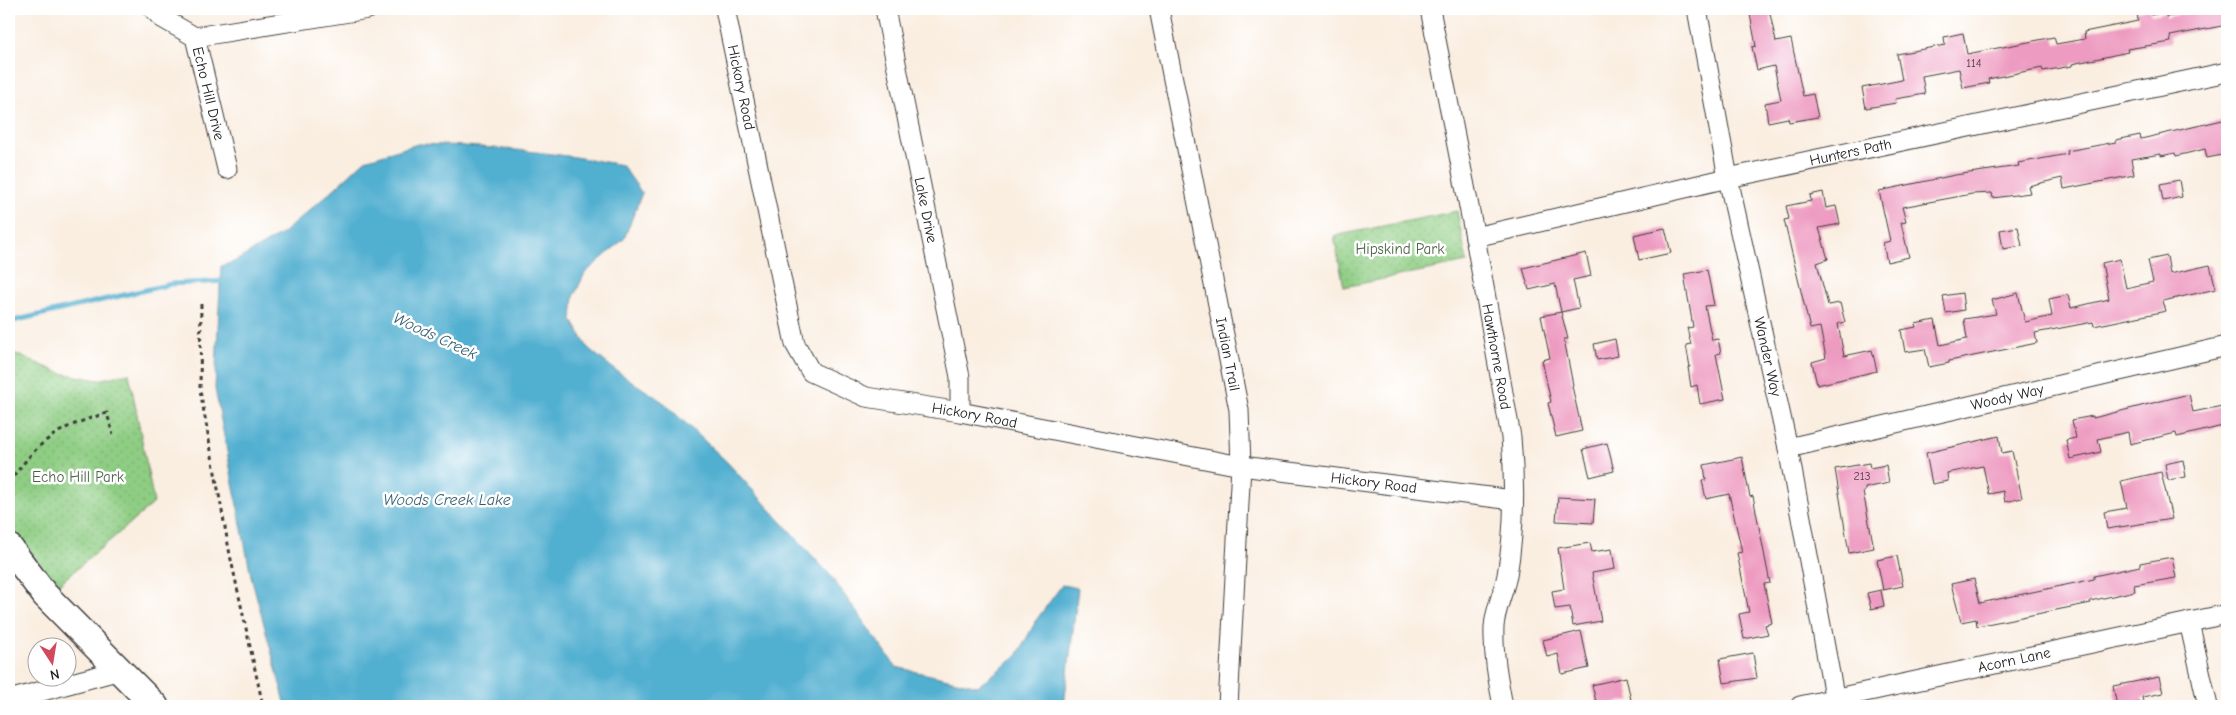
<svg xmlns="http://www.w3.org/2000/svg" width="2236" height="715" font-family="'Comic Neue',sans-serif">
<defs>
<pattern id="park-dots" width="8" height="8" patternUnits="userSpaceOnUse" patternTransform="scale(1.25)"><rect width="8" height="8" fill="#8ecd83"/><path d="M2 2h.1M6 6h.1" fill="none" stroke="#7aaf71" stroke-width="1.8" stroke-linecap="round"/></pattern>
</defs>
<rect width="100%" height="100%" fill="#fff"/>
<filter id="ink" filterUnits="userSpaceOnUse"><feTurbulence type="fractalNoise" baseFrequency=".02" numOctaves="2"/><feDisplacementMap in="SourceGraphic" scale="10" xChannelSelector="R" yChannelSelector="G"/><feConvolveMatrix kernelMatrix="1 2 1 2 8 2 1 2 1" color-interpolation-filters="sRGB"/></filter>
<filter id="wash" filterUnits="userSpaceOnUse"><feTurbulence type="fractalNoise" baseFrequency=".0096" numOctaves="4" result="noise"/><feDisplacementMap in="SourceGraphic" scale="20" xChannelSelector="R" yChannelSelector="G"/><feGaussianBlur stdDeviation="1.12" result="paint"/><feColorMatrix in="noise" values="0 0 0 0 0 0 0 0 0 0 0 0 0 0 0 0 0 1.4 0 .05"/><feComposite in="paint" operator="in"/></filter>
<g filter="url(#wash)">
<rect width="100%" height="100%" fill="#faeee1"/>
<path fill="url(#park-dots)" stroke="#557450" d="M1457 211 1467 262 1344 287 1334 236Z
M9 351 60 373 98 380 129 373 154 503 52 590 9 529Z"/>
<path fill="#51afd0" stroke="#366676" d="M418 144C487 146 554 152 622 165L642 193 624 239 585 273 574 296 572 320 588 348 615 370 663 402 727 462 830 575 896 667 978 686 1017 656 1037 619 1062 585 1078 588 1064 706H286L251 576 215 389 221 266 234 262 283 233 334 189 365 160Z"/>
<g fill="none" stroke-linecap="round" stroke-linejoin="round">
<path stroke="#51afd0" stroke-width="5" d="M9 322 171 284 226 281"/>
</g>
<g id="blocks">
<path fill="#ee9bc1" d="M1749 9H1769L1776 42 1791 39 1803 96 1813 94 1818 117 1789 122 1788 118 1768 122 1765 103 1781 100 1774 66 1757 70 1752 47 1756 46Z
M2149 9 2151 15 2166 12V17L2212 9H2227V25L2170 36 2171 42 2127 49 2128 52 2072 64V66L2043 71 2042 68 1988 79 1989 83 1963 88 1959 69 1922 76 1925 94 1895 99 1896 103 1866 108 1862 88 1902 80 1897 54 1945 45 1944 37 1963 33 1967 54 2054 37 2056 44 2085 39 2084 32 2138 21 2137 11Z
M2227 119V154L2207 158 2205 149 2176 156 2175 153 2161 156V154L2131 159 2134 175 2064 189 2062 178 2028 186 2030 193 1993 198 1992 193 1972 194 1902 207 1906 222 1901 223 1909 257 1887 262 1883 243 1890 241 1879 191 1955 175 2019 166 2018 163 2068 154 2067 151 2116 142V140L2140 135 2141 139Z
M2179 180 2182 197 2163 201 2160 184Z
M1823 192 1826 208 1836 206 1840 224 1819 228 1828 259 1817 263 1828 305 1840 303 1845 322 1838 324 1844 356 1872 350 1877 371 1817 385 1812 362 1826 358 1820 327 1810 329 1784 220 1789 219 1786 206 1811 201 1810 195Z
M2018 227 2022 246 2003 249 2000 230Z
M1665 228 1671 253 1639 260 1634 235Z
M1586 253 1591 276 1573 280 1579 308 1561 312 1555 284 1529 290 1523 268Z
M2167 256 2170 274 2210 265 2216 289 2163 301 2166 311 2094 326 2093 322 2035 333 2037 343 1949 361V363L1929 367 1925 349 1905 352 1901 330 1916 327 1915 324 1935 320 1940 345 1967 339 1964 319 1996 314 1992 300 2018 293 2025 322 2052 316 2049 299 2068 295 2071 308 2109 299 2102 263 2120 259 2126 288 2153 282 2148 260Z
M1707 270 1714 305 1705 306 1712 340 1718 339 1721 353 1716 354 1725 399 1700 404 1697 385 1691 387 1688 367H1690L1686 345 1691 344 1687 328 1693 327 1684 274Z
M1962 293 1964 310 1946 313 1943 296Z
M1561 312 1568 339H1564L1573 385 1572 386 1582 431 1556 437 1548 403 1551 402 1542 360 1550 358 1541 316Z
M1615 339 1618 356 1597 360 1594 344Z
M2189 394 2193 412 2227 405V425L2177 437 2176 433 2130 444 2128 432 2098 439 2101 452 2070 459 2066 440 2076 438 2072 420 2093 416V418Z
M1999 436 2002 453 2012 451 2022 498 2005 502 2003 491 1989 494 1983 466 1947 473 1948 481 1932 484 1926 453Z
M1607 443 1614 471 1590 477 1583 449Z
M1742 457 1750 497 1753 496 1770 583 1764 584 1772 623 1765 625 1768 634 1744 639 1739 614 1749 612 1737 553 1742 552 1729 494 1706 499 1702 480H1706L1704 465Z
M2183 460 2186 477 2168 480 2165 464Z
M1869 463 1870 468 1886 465 1889 483 1865 488V491L1863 492 1874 548 1849 553 1835 469Z
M2161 472 2172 519 2107 529 2104 512 2127 508 2121 481Z
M1558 497 1595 499 1593 523 1556 521Z
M1590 543 1592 552 1612 549 1615 569 1592 573 1601 621 1573 626 1570 607 1555 609 1552 591 1564 589 1558 548Z
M1897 556 1903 586 1883 590 1877 560Z
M2172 557 2176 578 2134 585 2135 591 2090 601 2091 603 1977 626 1976 619 1961 622 1951 584 1974 579 1980 603 2094 579V576L2140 566V563Z
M1881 590 1884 606 1871 609 1867 593Z
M1581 631 1589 668 1562 674 1558 654 1547 657 1543 640Z
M1753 653 1757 678 1724 683 1720 659Z
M1626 677 1631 700 1597 706 1592 685Z
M2159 677 2163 693 2142 697 2143 702 2117 706 2113 686Z"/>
</g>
</g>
<g filter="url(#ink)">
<use href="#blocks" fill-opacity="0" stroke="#3d3c3a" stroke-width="1"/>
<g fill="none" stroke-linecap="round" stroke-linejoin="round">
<g stroke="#3d3c3a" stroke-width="21">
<g id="street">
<path id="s1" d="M153 9 162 18 195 37 227 169"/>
<path id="s2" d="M725 9 795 344 811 372 866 397 960 412 1241 466 1513 500"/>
<path id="s3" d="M885 9 960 377V412"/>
<path id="s4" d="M1159 9 1239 410 1241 466 1228 706"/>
<path id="s5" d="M1430 9 1475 237 1511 437C1515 482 1515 529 1507 575 1504 592 1495 609 1494 627 1493 654 1498 680 1503 706"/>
<path id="s6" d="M1697 9 1728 178 1788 448 1836 706"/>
<path d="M195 37 368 9"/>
<path id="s7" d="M1475 237 1728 178 2227 72"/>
<path id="s8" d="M1788 448 2227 346"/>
<path d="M2189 622 2208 706"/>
<path d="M9 700 120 670"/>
<path id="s9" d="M1800 706 2227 614"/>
</g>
</g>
<g stroke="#3d3c3a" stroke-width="29">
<path id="secondary" d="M9 547 45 595 155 706"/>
</g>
<path stroke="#3d3c3a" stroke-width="3" stroke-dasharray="4 4" stroke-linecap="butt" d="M201 304 200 390 230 555 263 706
M9 483C39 440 56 428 107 413L113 435"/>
<use href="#street" stroke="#fff" stroke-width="19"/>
<use href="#secondary" stroke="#fff" stroke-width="26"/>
</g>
</g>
<g text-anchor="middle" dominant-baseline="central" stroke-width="5" stroke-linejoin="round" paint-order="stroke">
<g font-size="12" fill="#503c45">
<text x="1974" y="63">114</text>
<text x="1862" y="476">213</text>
</g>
<g font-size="15" fill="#1c1c1c" stroke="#fff">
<text stroke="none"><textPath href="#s2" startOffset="80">Hickory Road</textPath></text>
<text stroke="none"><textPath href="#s1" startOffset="109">Echo Hill Drive</textPath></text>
<text stroke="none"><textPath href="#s7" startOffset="385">Hunters Path</textPath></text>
<text stroke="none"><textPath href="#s3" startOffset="205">Lake Drive</textPath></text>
<text stroke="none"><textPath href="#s4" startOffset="352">Indian Trail</textPath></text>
<text stroke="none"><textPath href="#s5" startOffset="354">Hawthorne Road</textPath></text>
<text stroke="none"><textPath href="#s6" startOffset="355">Wander Way</textPath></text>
<text stroke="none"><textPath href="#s8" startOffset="225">Woody Way</textPath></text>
<text stroke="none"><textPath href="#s2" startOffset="545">Hickory Road</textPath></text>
<text stroke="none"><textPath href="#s2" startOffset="950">Hickory Road</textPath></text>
<text stroke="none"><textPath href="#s9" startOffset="219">Acorn Lane</textPath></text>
</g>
<g font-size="15" fill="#4a6345" stroke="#fff">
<text x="1400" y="249">Hipskind Park</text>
<text x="78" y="477">Echo Hill Park</text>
</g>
<g font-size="16" font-style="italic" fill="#345e6d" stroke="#fff">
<text transform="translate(435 336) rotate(25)">Woods Creek</text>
<text x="447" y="500">Woods Creek Lake</text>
</g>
</g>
<rect width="2236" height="715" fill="none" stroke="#fff" stroke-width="30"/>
<g transform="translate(52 662) rotate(168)"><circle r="24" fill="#ffffff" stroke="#a4a4a4"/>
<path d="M0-4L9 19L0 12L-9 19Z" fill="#d1495b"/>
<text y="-8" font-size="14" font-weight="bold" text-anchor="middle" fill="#1c1c1c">N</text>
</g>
</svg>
